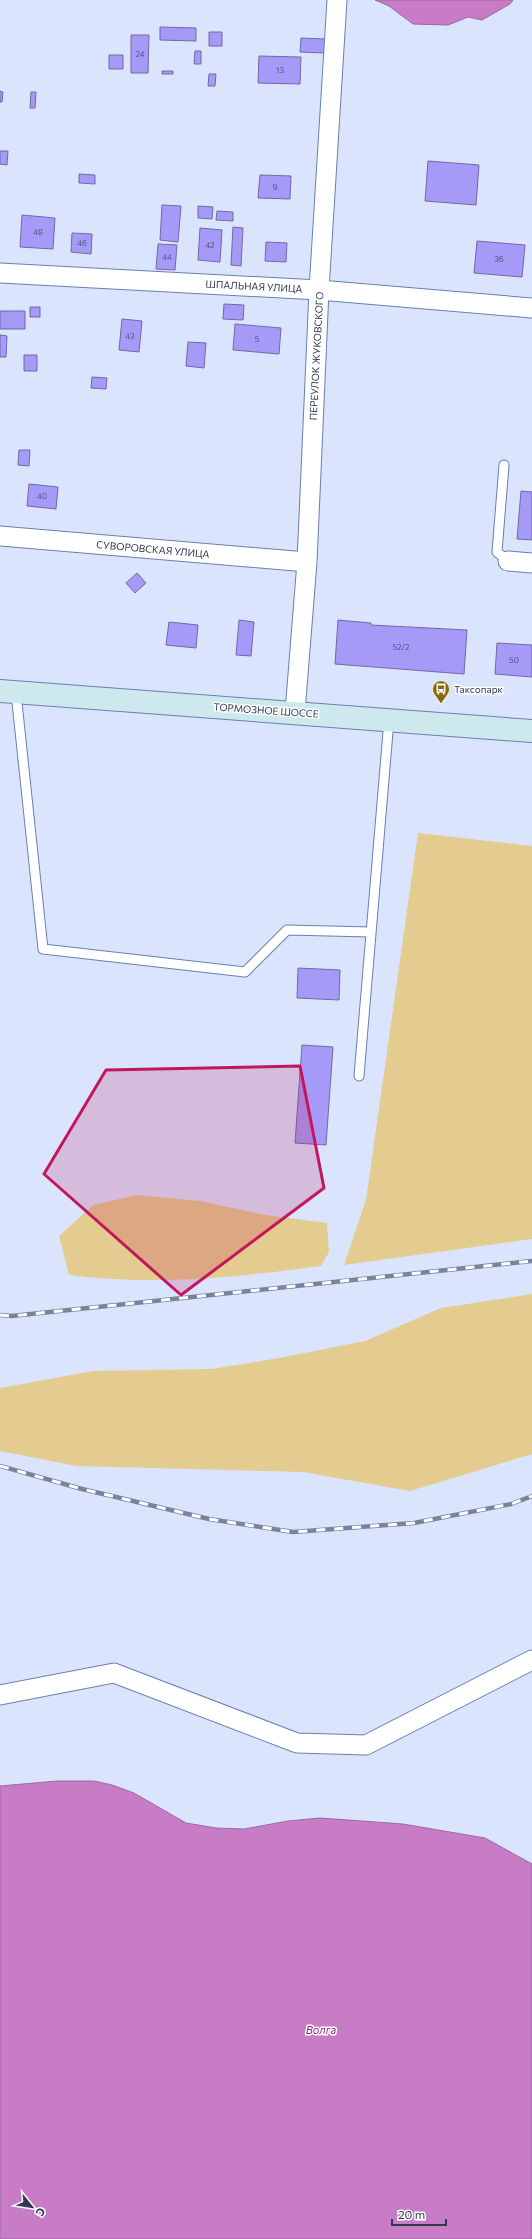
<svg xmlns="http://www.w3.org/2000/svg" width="532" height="2239" font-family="Commissioner,sans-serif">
<rect width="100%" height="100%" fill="#dae5fd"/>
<path fill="#e4cb8f" d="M418 833 532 846V1239L344 1265 366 1200Z
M137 1195 200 1201 265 1215 327 1223 329 1252 321 1266C239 1277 152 1286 69 1275L59 1236 93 1205Z
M532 1294V1454L410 1491 303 1472 76 1466 0 1451V1388L93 1371 212 1369 279 1358 365 1341 441 1308Z"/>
<path fill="#c87cc5" stroke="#9b68a3" d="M375 0H513L510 4 482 20 468 17 448 25 413 24 389 6Z
M57 1781H94L112 1785 134 1793 186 1823 216 1828 244 1829 288 1821 320 1818 403 1824 485 1838 532 1864V2239H0V1786Z"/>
<path fill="#a59af7" stroke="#6f69a3" d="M160 27 196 28V41L160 40Z
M209 32H222V46H209Z
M131 35H149L148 73H131Z
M301 38 325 39V53L300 52Z
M195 51H201V64H194Z
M109 55H123V69H109Z
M259 56 301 57 300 84 258 83Z
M162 71H173V74H162Z
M209 74H216L215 86H208Z
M0 91 3 92 2 102H0Z
M31 92H36L35 108H30Z
M0 151H8L7 165 0 164Z
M428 161 479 165 476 205 425 201Z
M79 174 95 175V184L79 183Z
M260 175 291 176 290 199 258 198Z
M162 205 181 206 178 242 160 240Z
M198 206 213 207 212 219 198 218Z
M217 211 233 212V221L216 220Z
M22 215 55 218 53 249 20 247Z
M233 227 243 228 241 266 231 265Z
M200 228 222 230 220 262 198 260Z
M72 233 92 234 91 254 71 252Z
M477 241 525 245 522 277 474 273Z
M266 242 287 243 286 262 265 261Z
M158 244 177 245 175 270 156 269Z
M224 304 244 305 243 320 223 319Z
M30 307H40V317H30Z
M0 311H25V329H0Z
M122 319 142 321 139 352 119 350Z
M235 324 281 328 279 354 233 350Z
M0 335 7 336 6 357H0Z
M188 342 206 343 204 368 186 366Z
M24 355H37V371H24Z
M92 377 107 378 106 389 91 388Z
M19 450H30L29 466 18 465Z
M29 484 58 487 56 509 27 506Z
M521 491 532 492V540L517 539Z
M137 573 146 583 135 593 126 583Z
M239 620 254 622 251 656 236 655Z
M338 620 371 623V625L467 630 464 674 335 664Z
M169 622 198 625 196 648 166 645Z
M497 643 532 645V677L495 674Z
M298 968 340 970 339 1000 297 998Z
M302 1045 333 1047 326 1145 295 1143Z"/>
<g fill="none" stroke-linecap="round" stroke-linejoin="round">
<g stroke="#697eb5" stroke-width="11">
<path id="lane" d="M504 465 497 552 508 561
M16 693 43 949 245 972 287 930 371 932
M359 1076 389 720"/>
</g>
<g stroke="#697eb5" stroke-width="21">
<path id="street" d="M0 273 319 290 532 308
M0 536 307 562
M508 561 532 563
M295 712 307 562 319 290 337 0
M0 1695 114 1673 297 1743 366 1745 532 1660"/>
</g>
<g stroke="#697eb5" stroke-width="24">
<path id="secondary" d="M0 691 532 731"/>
</g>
<use href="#lane" stroke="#fff" stroke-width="9"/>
<use href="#street" stroke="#fff" stroke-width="19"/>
<use href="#secondary" stroke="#cde9ed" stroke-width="22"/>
<g stroke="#79839c" stroke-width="4.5">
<path id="rail" d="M0 1315 12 1316 532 1261
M0 1466 82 1489 209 1519 293 1532 414 1523 511 1504 532 1496"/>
</g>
<use href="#rail" stroke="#fff" stroke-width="3" stroke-dasharray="9" stroke-linecap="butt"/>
</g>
<path fill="#c2185b" fill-opacity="0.2" stroke="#c2185b" stroke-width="3" stroke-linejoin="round" d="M300 1066 324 1188 181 1295 44 1174 106 1070Z"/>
<defs>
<g id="bus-pin" transform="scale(0.9)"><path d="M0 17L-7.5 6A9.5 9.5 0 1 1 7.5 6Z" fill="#896a08" stroke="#fff"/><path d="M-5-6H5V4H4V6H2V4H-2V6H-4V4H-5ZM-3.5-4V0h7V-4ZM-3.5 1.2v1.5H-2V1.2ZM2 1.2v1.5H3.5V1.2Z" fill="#fff"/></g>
</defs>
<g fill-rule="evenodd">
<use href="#bus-pin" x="441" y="689"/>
</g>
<g text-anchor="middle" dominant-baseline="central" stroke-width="3" stroke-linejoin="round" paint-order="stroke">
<g font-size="8" fill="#4e527c">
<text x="140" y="54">24</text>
<text x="280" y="70">13</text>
<text x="275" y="187">9</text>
<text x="38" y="232">48</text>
<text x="82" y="243">46</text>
<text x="210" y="245">42</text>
<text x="167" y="257">44</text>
<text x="499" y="259">36</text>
<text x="130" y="336">43</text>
<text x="257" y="339">5</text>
<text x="42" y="496">40</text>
<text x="401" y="647">52/2</text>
<text x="514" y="660">50</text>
</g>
<g font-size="10" fill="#313a53" stroke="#fff">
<text transform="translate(254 286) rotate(3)">ШПАЛЬНАЯ УЛИЦА</text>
<text transform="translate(316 356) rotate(-87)">ПЕРЕУЛОК ЖУКОВСКОГО</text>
<text transform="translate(153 549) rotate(5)">СУВОРОВСКАЯ УЛИЦА</text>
<text transform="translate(266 710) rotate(4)">ТОРМОЗНОЕ ШОССЕ</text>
</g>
<g font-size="10" fill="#313a53" stroke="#fff" text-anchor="start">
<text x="454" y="689">Таксопарк</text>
</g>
<g font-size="11" font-style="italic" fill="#842b84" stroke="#fff">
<text x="321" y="2029">Волга</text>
</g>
</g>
<g transform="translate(32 2207) rotate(120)" stroke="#ffffff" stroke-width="3" paint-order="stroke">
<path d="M0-3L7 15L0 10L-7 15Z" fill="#313a53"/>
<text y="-6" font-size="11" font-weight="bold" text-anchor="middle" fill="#313a53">С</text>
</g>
<path d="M392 2219v6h54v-6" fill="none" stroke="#313a53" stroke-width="2"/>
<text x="398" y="2219" font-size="12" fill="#313a53" stroke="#ffffff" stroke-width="3" paint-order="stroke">20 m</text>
</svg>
